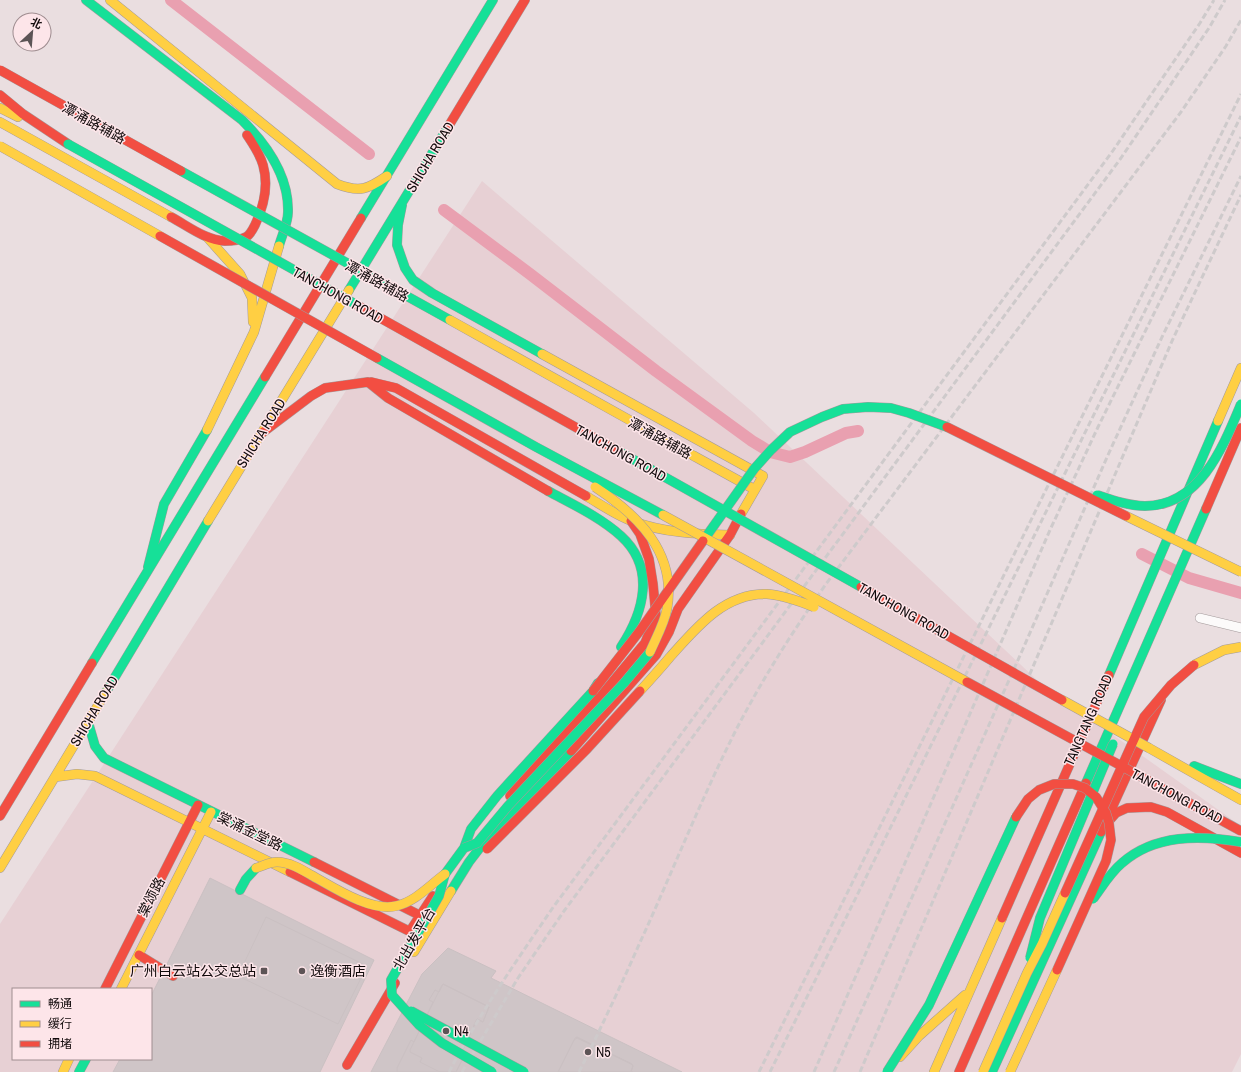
<svg xmlns="http://www.w3.org/2000/svg" width="1241" height="1072" font-family="'Archivo Narrow','Noto Sans SC',sans-serif">
<rect width="100%" height="100%" fill="#eadee0"/>
<path fill="#e7d0d4" fill-rule="evenodd" d="M482 181 754 413 1040 683 1241 826V1054L1232 1072H0V924ZM13 989H151V1059H13Z"/>
<g fill="none" stroke-linecap="round" stroke-linejoin="round">
<path stroke="#e9a0b0" stroke-width="12" d="M171 0 369 154
M444 210 530 274 656 371 752 441 770 452 790 457 805 452 846 433 858 431
M1142 554 1189 578 1241 593"/>
</g>
<path fill="#cfc5c7" stroke="#cac0c2" d="M210 878 374 960 320 1072H113L120 1059H151V996Z
M266 917 367 966 338 1024 238 976Z
M448 948 496 971 491 978 682 1072H371L422 974Z
M443 984 489 1007 483 1022 477 1019 460 1056 463 1058 456 1072H397V1068L411 1040 414 1042 433 1002 429 1000 435 990 439 992Z
M443 984 489 1007 483 1022 477 1019 460 1056 463 1058 456 1072H440L420 1062 422 1058 410 1052V1050L442 985Z
M577 1037 632 1064 633 1066 631 1072H558L575 1038Z
M577 1038 631 1064 633 1066 631 1071 633 1072H558L574 1040Z"/>
<g fill="none" stroke-linecap="round" stroke-linejoin="round">
<g stroke="#a49b9c" stroke-width="10">
<path id="street" d="M1200 618 1241 628"/>
</g>
<g stroke="#a49b9c" stroke-width="10">
<path id="fast" d="M86 0 242 120C267 145 289 176 288 212 288 223 282 235 279 246
M402 205 398 225 397 245 405 268 413 280 432 293 542 354
M361 218 493 0
M349 290 448 127
M548 491C572 504 600 517 621 536 656 568 644 612 621 647
M148 567 164 504 207 430
M92 663 265 377
M1109 675 1218 421
M106 692 208 521
M88 722 95 746 104 758 314 862
M1194 766 1241 784
M1086 783 1206 509
M445 874 464 848 471 829 497 796 593 691 598 683
M240 890 246 879 256 868
M451 891 469 862 482 845 571 751
M79 1072 86 1059
M992 1072 1101 832"/>
</g>
<g stroke="#a49b9c" stroke-width="10">
<path id="slow" d="M110 0 337 184C360 193 368 189 387 176
M0 108 18 117
M0 122 171 217
M207 237 240 274 252 298 253 322
M542 354 763 476 741 514
M1218 421 1241 368
M207 430 254 332 279 246
M694 456 752 488
M586 496C600 504 617 516 632 521 664 533 697 534 730 535
M208 521 349 290
M1149 748 1241 800
M55 777 77 774 95 776 290 872
M0 868 106 692
M414 952 451 891
M121 989 211 812
M900 1057 919 1036 965 995
M63 1072 69 1059
M934 1072 1002 918"/>
</g>
<g stroke="#a49b9c" stroke-width="10">
<path id="jam" d="M0 95 23 114 68 144
M448 127 525 0
M171 217C188 226 205 240 225 241 231 241 240 240 246 237 250 235 253 229 255 225 264 206 269 186 263 165 260 154 253 144 247 135
M265 377 361 218
M371 382 396 388 586 496
M262 433 311 396 325 388 368 382 388 398 548 491
M1206 509 1241 428
M571 751 656 655 669 632 678 609 730 535 741 514
M510 796 600 697 645 643 656 616 653 584 649 559 640 534 631 521
M0 816 92 663
M1108 822 1116 813 1127 808 1151 807 1167 812 1241 853
M1101 832 1161 700
M314 862 427 919
M290 872 417 935
M1002 918 1109 675
M410 931 433 896
M139 955 173 976
M105 989 198 805
M347 1065 395 983
M959 1072 1086 783"/>
</g>
<use href="#street" stroke="#fcfafa" stroke-width="9"/>
<use href="#fast" stroke="#16e098" stroke-width="9"/>
<use href="#slow" stroke="#ffcf43" stroke-width="9"/>
<use href="#jam" stroke="#f24e42" stroke-width="9"/>
<path stroke="#cecacb" stroke-width="3" stroke-dasharray="6 3" stroke-linecap="butt" d="M449 1072C479 1014 517 960 554 906L1112 152 1200 23 1214 0
M462 1072 518 978 564 911 1121 158 1209 28 1225 0
M579 1072C601 1028 622 983 642 938 674 868 702 797 737 728 763 678 793 631 826 584L1181 112 1226 46 1241 20
M759 1072 1241 94
M770 1072 1241 116
M814 1072 1050 530 1098 427 1241 137
M834 1072 1022 651 1108 455 1162 337 1241 176
M860 1072 1172 341 1241 195"/>
<g stroke="#a49b9c" stroke-width="10" stroke-linecap="butt">
<path id="fast-bridge" d="M68 144 357 305
M181 171 450 320
M377 358 536 447 663 515
M620 452 861 587
M1097 495C1112 500 1129 506 1145 506 1200 506 1223 447 1241 404
M703 541 754 469 771 450 790 432 822 417 843 409 868 407 891 408 909 413 947 427
M464 848 477 843 508 806 624 683 650 652
M445 874 439 896 391 980 392 995 419 1025 442 1043 492 1072
M1093 899C1102 887 1110 873 1122 863 1155 834 1200 835 1241 842
M1030 958 1040 918 1113 744
M411 1011 524 1072
M887 1072 929 1005 1016 817"/>
</g>
<g stroke="#a49b9c" stroke-width="10" stroke-linecap="butt">
<path id="slow-bridge" d="M0 146 160 236
M450 320 694 456
M595 487C638 515 677 553 667 609 664 624 656 638 650 652
M663 515 967 682
M1126 516 1241 572
M1194 665 1224 650 1241 647
M640 691C650 680 660 669 670 657 696 628 724 593 767 594 783 595 799 601 814 607
M1062 700 1149 748
M256 868C263 866 269 862 277 862 289 862 301 869 311 875 333 887 370 912 396 906 415 902 430 885 445 874
M983 1072 1027 973 1042 944 1065 893
M1010 1072 1057 970"/>
</g>
<g stroke="#a49b9c" stroke-width="10" stroke-linecap="butt">
<path id="jam-bridge" d="M0 70 181 171
M160 236 377 358
M357 305 620 452
M947 427 1126 516
M861 587 1062 700
M967 682 1241 831
M593 691 639 632 703 541
M1016 817 1028 799 1039 790 1054 784H1073L1085 788 1096 797 1106 813 1109 823 1111 840 1106 861 1057 970
M487 849 586 750 640 691
M1065 893 1144 717 1171 685 1194 665"/>
</g>
<use href="#fast-bridge" stroke="#16e098" stroke-width="9"/>
<use href="#slow-bridge" stroke="#ffcf43" stroke-width="9"/>
<use href="#jam-bridge" stroke="#f24e42" stroke-width="9"/>
</g>
<g fill="#5d5456" stroke="#fde5e9" stroke-width="1.5">
<rect x="260" y="967" width="8" height="8" rx="2"/>
<circle cx="302" cy="971" r="4"/>
<circle cx="446" cy="1031" r="4"/>
<circle cx="588" cy="1052" r="4"/>
</g>
<g text-anchor="middle" dominant-baseline="central" stroke-width="3" stroke-linejoin="round" paint-order="stroke">
<g font-size="14" fill="#110a0b" stroke="#fde5e9">
<text transform="translate(94 123) rotate(29)">潭涌路辅路</text>
<text transform="translate(430 157) rotate(-59)">SHICHA ROAD</text>
<text transform="translate(377 281) rotate(29)">潭涌路辅路</text>
<text transform="translate(338 295) rotate(29)">TANCHONG ROAD</text>
<text transform="translate(261 433) rotate(-58)">SHICHA ROAD</text>
<text transform="translate(660 438) rotate(29)">潭涌路辅路</text>
<text transform="translate(621 453) rotate(29)">TANCHONG ROAD</text>
<text transform="translate(904 611) rotate(29)">TANCHONG ROAD</text>
<text transform="translate(94 711) rotate(-59)">SHICHA ROAD</text>
<text transform="translate(1088 720) rotate(-66)">TANGTANG ROAD</text>
<text transform="translate(1177 796) rotate(28)">TANCHONG ROAD</text>
<text transform="translate(250 831) rotate(26)">棠涌金堂路</text>
<text transform="translate(151 897) rotate(-63)">棠颂路</text>
<text transform="translate(414 939) rotate(-60)">北出发平台</text>
</g>
<g font-size="14" fill="#110a0b" stroke="#fde5e9" text-anchor="start">
<text x="256" y="971" text-anchor="end">广州白云站公交总站</text>
<text x="310" y="971">逸衡酒店</text>
<text x="454" y="1031">N4</text>
<text x="596" y="1052">N5</text>
</g>
</g>
<rect x="12" y="988" width="140" height="72" fill="#fde5e9" stroke="#9f8d90"/>
<rect x="20" y="1001" width="20" height="6" fill="#16e098" stroke="#9f8d90"/>
<text x="48" y="1008" font-size="12" fill="#110a0b">畅通</text>
<rect x="20" y="1021" width="20" height="6" fill="#ffcf43" stroke="#9f8d90"/>
<text x="48" y="1028" font-size="12" fill="#110a0b">缓行</text>
<rect x="20" y="1041" width="20" height="6" fill="#f24e42" stroke="#9f8d90"/>
<text x="48" y="1048" font-size="12" fill="#110a0b">拥堵</text>
<g transform="translate(32 32) rotate(26)"><circle r="19" fill="#fde5e9" stroke="#9f8d90"/>
<path d="M0-3L7 15L0 10L-7 15Z" fill="#5d5456"/>
<text y="-6" font-size="11" font-weight="bold" text-anchor="middle" fill="#110a0b">北</text>
</g>
</svg>
